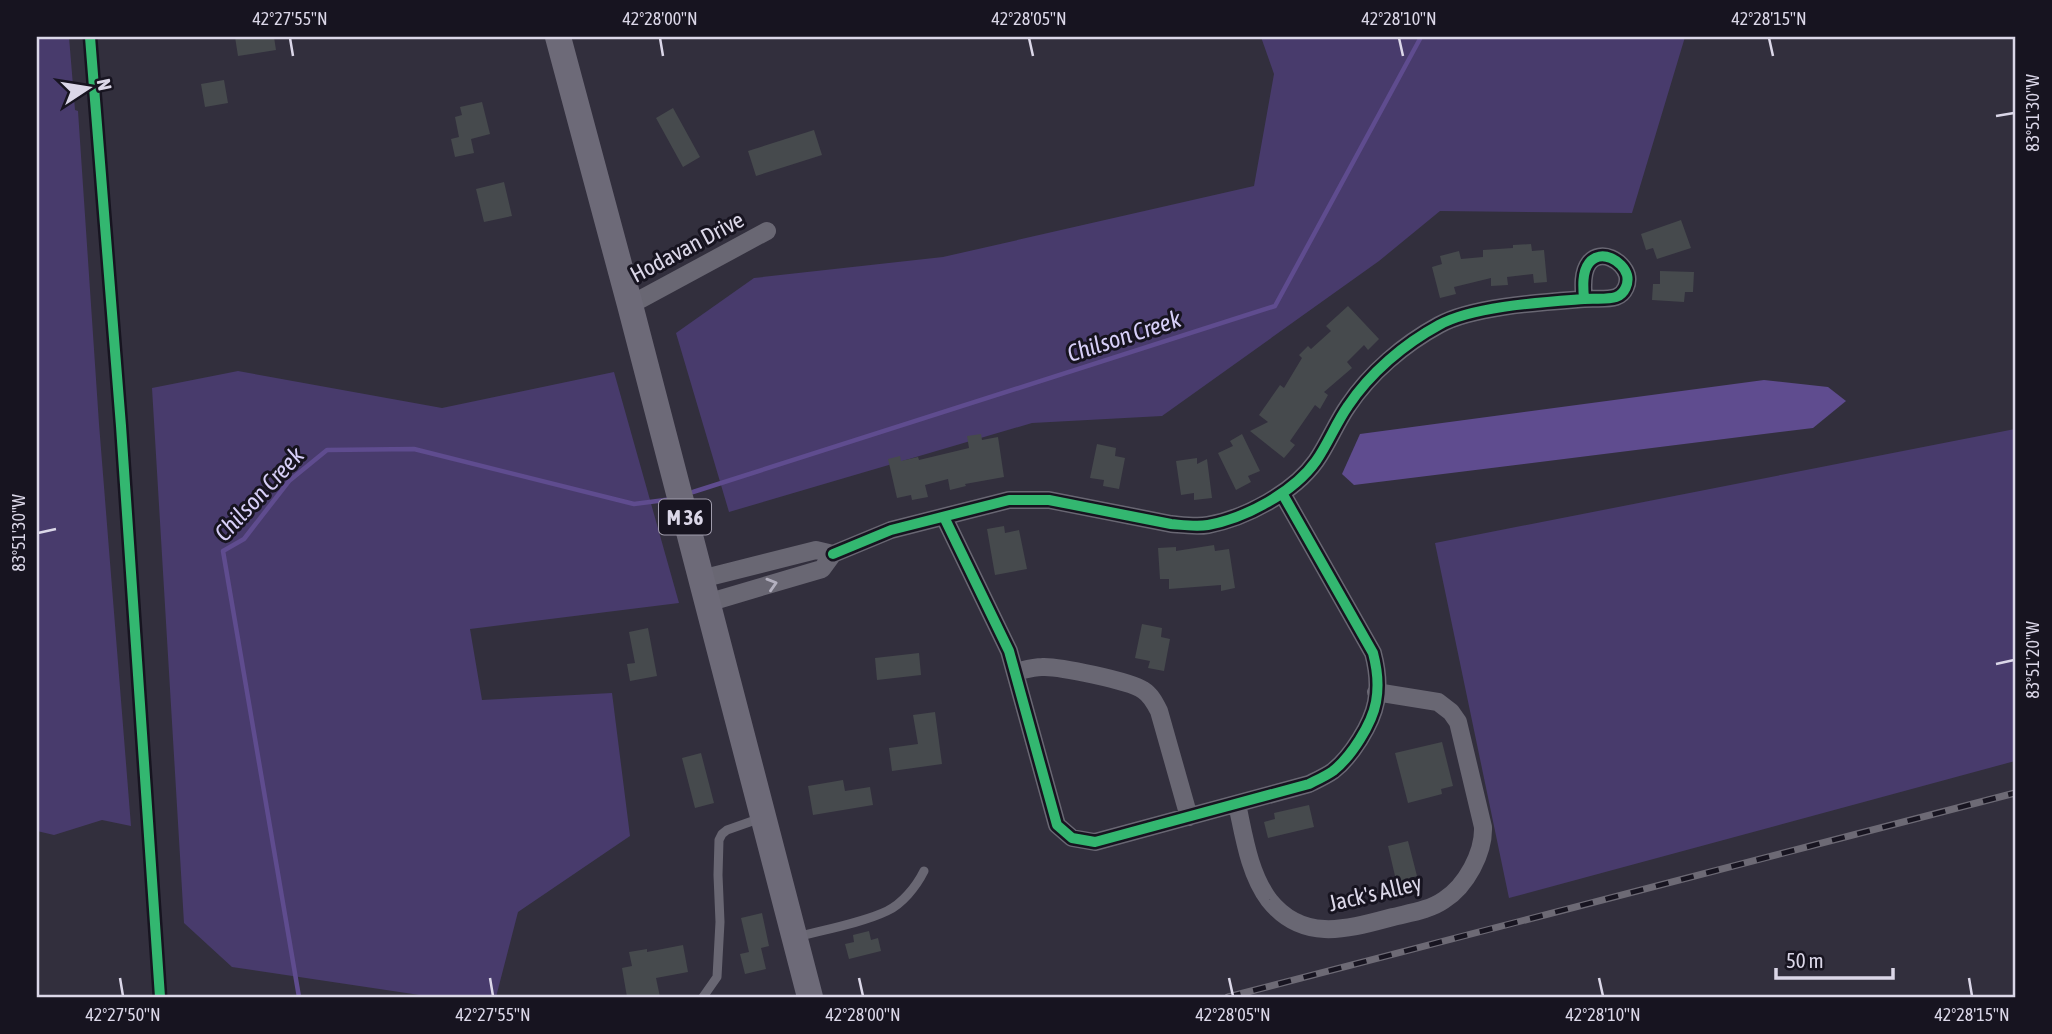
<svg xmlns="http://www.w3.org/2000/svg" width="2052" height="1034" font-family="'Asap Condensed',sans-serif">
<rect width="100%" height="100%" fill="#322f3d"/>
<path fill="#483b6c" d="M37 37H69L75 110 78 111 99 424 131 826 102 820 54 835 37 831Z
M1261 37H1685L1632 213 1440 211 1379 261 1162 416 1032 423 729 512 676 333 754 278 943 257 1254 186 1274 74Z
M238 371 442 408 614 372 679 603 470 629 482 700 612 693 630 836 518 912 496 997H433L232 967 184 923 152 388Z
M2015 429V761L1509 898 1435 543Z"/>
<path fill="#5f4c8f" d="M1764 380 1828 387 1846 401 1813 428 1354 485 1342 474 1360 434Z"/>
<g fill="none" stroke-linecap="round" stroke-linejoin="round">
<path stroke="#5f4c8f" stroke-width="4.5" d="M693 492 1275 306 1421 37
M299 997 223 551 244 539 289 481 327 450 414 449 634 504 673 499"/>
</g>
<path fill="#464a4d" d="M235 37H274L276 50 238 56Z
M224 80 228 103 205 107 201 84Z
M482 102 490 134 471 139 474 153 455 157 451 139 459 137 455 117 462 115 460 107Z
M673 108 700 157 683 167 656 118Z
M814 130 822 155 756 176 748 151Z
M504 182 512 216 484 222 476 189Z
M1681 220 1691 248 1657 259 1653 248 1646 250 1641 234Z
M1531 244 1532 251 1544 250 1547 282 1534 283 1533 274 1507 277 1508 285 1491 286V278L1454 287 1456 294 1440 298 1432 267 1442 264 1440 256 1459 251 1461 259 1483 257V250L1513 248V245Z
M1660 271 1694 272 1693 292H1685L1684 302 1652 300 1653 284H1660Z
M1348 306 1379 339 1368 350 1364 345 1347 362 1352 368 1324 392 1328 395 1320 409 1315 405 1290 441 1295 445 1284 458 1250 431 1268 422 1259 415 1280 385 1284 388 1302 358 1299 355 1308 346 1311 349 1331 331 1326 326Z
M981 434 982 440 998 437 1004 477 965 484 966 486 950 490 948 479 925 485 928 497 912 500 911 495 897 498 888 459 900 456 901 461 918 457 919 460 969 448 967 436Z
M1242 434 1260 471 1248 476 1251 482 1236 490 1218 453 1233 446 1230 441Z
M1097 444 1116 448 1115 456 1125 458 1119 489 1103 486 1104 480 1090 478Z
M1197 458V464L1207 459 1212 498 1194 500V493L1181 495 1176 461Z
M1004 526 1005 533 1019 530 1027 569 995 575 987 529Z
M1214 545 1215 551 1229 549 1235 588 1221 591V585L1169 589V579H1160L1158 548 1176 547V551Z
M1142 624 1162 628 1161 637 1170 639 1164 671 1148 668 1150 661 1135 658Z
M648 628 657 676 630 681 627 664 635 663 629 632Z
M919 653 921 675 877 680 875 658Z
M935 712 942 764 892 771 889 748 918 744 913 715Z
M1442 742 1453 786 1441 789 1442 794 1408 803 1395 753Z
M701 753 714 803 695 808 682 758Z
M843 780 845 791 870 787 873 805 813 815 808 786Z
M1309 805 1314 827 1268 838 1264 822 1275 819 1274 813Z
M1408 841 1417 876 1410 878 1413 890 1399 893 1388 846Z
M762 913 769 946 761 948 766 969 745 974 740 954 749 952 741 918Z
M869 931 871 940 878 938 881 951 849 959 845 944 854 942 853 935Z
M683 945 688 972 656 978 660 997H627L622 968 632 966 629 952 647 949V952Z"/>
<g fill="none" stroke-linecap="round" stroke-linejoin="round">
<path stroke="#696773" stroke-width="9" d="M796 937C823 930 862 923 887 911 902 904 916 887 924 871
M703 997 717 977 720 922 718 875 719 840 722 834 727 830 761 818"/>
<path stroke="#696773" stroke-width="18" d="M630 305 767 231
M944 517 1009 651 1057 825 1072 838 1095 842 1309 784C1317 780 1326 776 1333 771 1351 757 1372 724 1376 702 1379 686 1377 668 1373 653L1282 493
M833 554 891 530 1009 500H1049L1171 524C1183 525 1196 527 1208 525 1246 518 1294 492 1316 461 1328 444 1336 423 1348 406 1370 373 1404 344 1439 325 1473 306 1545 302 1584 299 1594 298 1607 300 1616 297 1625 294 1629 283 1627 275 1623 261 1601 248 1589 263 1582 272 1583 287 1584 299
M701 579 816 550 833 554 822 569 707 603
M1015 672C1024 670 1033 667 1042 667 1058 666 1130 681 1143 690 1151 695 1155 703 1159 711L1189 817
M1237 804C1244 836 1249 873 1269 900 1303 943 1348 929 1393 917 1409 913 1430 910 1444 900 1466 886 1484 853 1483 827L1458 722 1451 712 1438 702 1376 692"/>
<path stroke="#6d6a78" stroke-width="26" d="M558 37 630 305 810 997"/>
<g stroke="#6d6a75" stroke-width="7">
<path id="rail" d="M1228 997 2015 793"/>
</g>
<use href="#rail" stroke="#171420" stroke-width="4.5" stroke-dasharray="13" stroke-linecap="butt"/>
<g stroke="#171420" stroke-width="15">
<path id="cycleway" d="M90 37 121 426 160 997
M944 517 1009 651 1057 825 1072 838 1095 842 1309 784C1317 780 1326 776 1333 771 1351 757 1372 724 1376 702 1379 686 1377 668 1373 653L1282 493
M833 554 891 530 1009 500H1049L1171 524C1183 525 1196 527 1208 525 1246 518 1294 492 1316 461 1328 444 1336 423 1348 406 1370 373 1404 344 1439 325 1473 306 1545 302 1584 299 1594 298 1607 300 1616 297 1625 294 1629 283 1627 275 1623 261 1601 248 1589 263 1582 272 1583 287 1584 299"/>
</g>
<use href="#cycleway" stroke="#33b770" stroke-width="10"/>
</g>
<defs><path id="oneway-chevron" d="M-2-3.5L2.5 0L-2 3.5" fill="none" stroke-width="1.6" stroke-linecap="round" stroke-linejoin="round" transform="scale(1.75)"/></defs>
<use stroke="#b3b0bf" href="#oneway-chevron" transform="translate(772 584) rotate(-17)"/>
<path fill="none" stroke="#dbd7e8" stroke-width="2.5" d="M290 38 293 56M660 38 663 56M1029 38 1033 56M1399 38 1403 56M1769 38 1773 56M1996 116 2014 113M38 533 56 529M1996 664 2014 660M120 978 123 996M490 978 493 996M859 978 863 996M1229 978 1233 996M1599 978 1603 996M1969 978 1972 996"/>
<g text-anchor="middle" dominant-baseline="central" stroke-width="6" stroke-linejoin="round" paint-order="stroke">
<rect fill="#171420" stroke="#a09cac" stroke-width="2" x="659" y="499.5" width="52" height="35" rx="5"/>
<g font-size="21" font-weight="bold" fill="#dbd7e8">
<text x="685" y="517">M 36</text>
</g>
<g font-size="23" fill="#dbd7e8" stroke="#171420">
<text transform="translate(687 247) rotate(-28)">Hodavan Drive</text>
<text transform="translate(1375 893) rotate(-13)">Jack's Alley</text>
</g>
<g font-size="24" font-style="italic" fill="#d7cff8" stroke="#171420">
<text transform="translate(1124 336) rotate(-18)">Chilson Creek</text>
<text transform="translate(259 494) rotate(-47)">Chilson Creek</text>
</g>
</g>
<rect width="2052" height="1034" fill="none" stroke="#171420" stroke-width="77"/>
<g transform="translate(88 88) rotate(78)" stroke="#171420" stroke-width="5" paint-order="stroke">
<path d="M0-5L12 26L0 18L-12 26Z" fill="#dbd7e8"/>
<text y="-10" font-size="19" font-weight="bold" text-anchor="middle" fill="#dbd7e8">N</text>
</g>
<path d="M1776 968v10h117v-10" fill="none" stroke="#dbd7e8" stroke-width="3.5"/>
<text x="1786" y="968" font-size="21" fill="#dbd7e8" stroke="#171420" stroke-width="5" paint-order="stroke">50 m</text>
<rect x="38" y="38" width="1976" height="958" fill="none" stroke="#dbd7e8" stroke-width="2.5"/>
<g font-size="18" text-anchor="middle" fill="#dbd7e8">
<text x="290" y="25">42°27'55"N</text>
<text x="660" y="25">42°28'00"N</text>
<text x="1029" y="25">42°28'05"N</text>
<text x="1399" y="25">42°28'10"N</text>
<text x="1769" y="25">42°28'15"N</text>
<text transform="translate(2033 113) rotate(-90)" y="6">83°51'30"W</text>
<text transform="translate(19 533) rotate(-90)" y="6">83°51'30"W</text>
<text transform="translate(2033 660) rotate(-90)" y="6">83°51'20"W</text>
<text x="123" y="1021">42°27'50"N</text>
<text x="493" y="1021">42°27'55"N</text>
<text x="863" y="1021">42°28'00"N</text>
<text x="1233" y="1021">42°28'05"N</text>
<text x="1603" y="1021">42°28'10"N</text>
<text x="1972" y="1021">42°28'15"N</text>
</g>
</svg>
